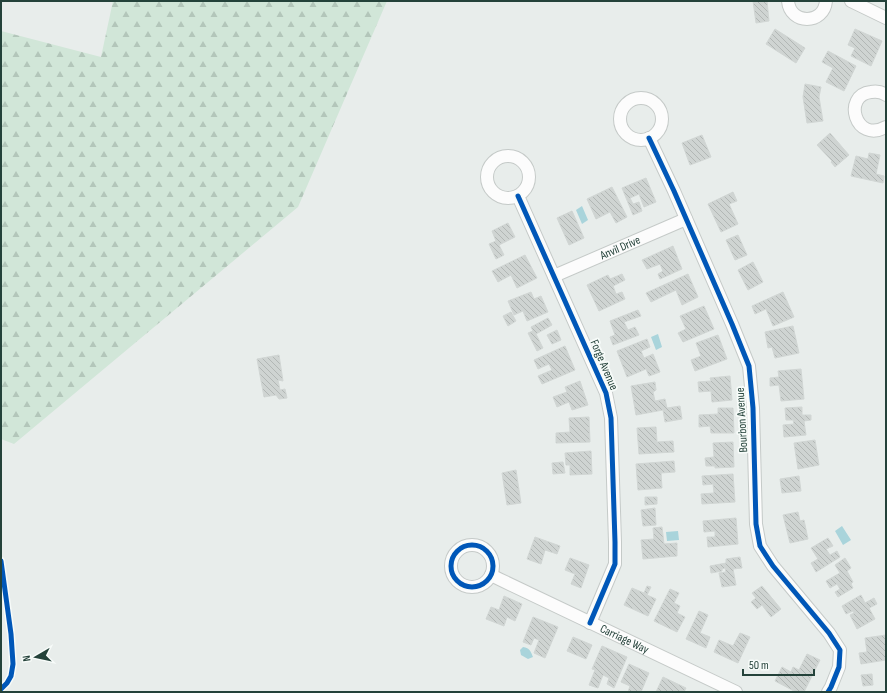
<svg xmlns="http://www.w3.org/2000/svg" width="887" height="693" font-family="'Sofia Sans Condensed',sans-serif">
<defs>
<pattern id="forest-firs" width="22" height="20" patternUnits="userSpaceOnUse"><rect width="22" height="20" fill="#d1e6d8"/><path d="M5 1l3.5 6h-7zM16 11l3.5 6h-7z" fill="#b3c6ba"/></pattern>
<pattern id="building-back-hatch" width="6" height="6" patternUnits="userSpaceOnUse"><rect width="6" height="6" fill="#cfd4d2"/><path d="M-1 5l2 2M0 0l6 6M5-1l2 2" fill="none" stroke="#b2b7b5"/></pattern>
</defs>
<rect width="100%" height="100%" fill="#e8edeb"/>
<path fill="url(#forest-firs)" d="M113 1H387L298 207 14 444 1 439V31L101 57Z"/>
<path fill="#a9d4db" d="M582 206 588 220 582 224 576 210Z
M658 334 662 347 656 350 651 337Z
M842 526 851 540 843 545 835 531Z
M678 531 679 540 667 541 666 532Z
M523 647C530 648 531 652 533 657L528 659 521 655 520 650Z"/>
<path fill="url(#building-back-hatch)" stroke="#d1d6d4" d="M753 1H767L769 21 756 23Z
M775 29 805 48 796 63 766 44Z
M855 29 882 41 871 66 851 56 855 48 848 45Z
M828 51 856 66 844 91 826 82 833 68 822 62Z
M805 84 821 87 819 97 823 121 807 123 803 97Z
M830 133 849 155 835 167 831 162 832 161 817 145Z
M702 135 711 157 690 165 682 143Z
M869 153 880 155 876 174 884 176 883 183 851 176 856 156 868 159Z
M646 178 656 202 644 207 639 194 630 198 633 204 639 202 642 211 633 215 622 188Z
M612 187 627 217 616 223 610 212 596 219 587 199Z
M733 192 737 201 729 204 738 224 721 232 708 204Z
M572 211 584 238 569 245 557 218Z
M508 223 515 237 499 245 504 255 496 259 489 244 496 241 492 231Z
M738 235 747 255 735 260 726 240Z
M673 246 682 269 660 279 658 274 663 271 660 264 647 269 642 260Z
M525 255 537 278 517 288 511 275 498 282 492 271Z
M753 262 763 282 748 290 738 270Z
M622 274 625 280 613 286 616 294 622 292 625 299 599 311 587 285 608 275 610 279Z
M688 274 698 297 682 305 676 290 651 302 646 293Z
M531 292 534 299 541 296 548 312 527 321 523 311 514 315 508 301Z
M783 292 794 317 773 326 766 309 755 314 752 306Z
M704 306 714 329 683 342 678 333 686 329 680 316Z
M638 310 641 316 624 322 628 330 635 327 639 335 613 345 610 337 615 335 610 321Z
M511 312 516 321 508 326 503 316Z
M548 318 552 325 536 334 543 348 537 351 528 333 533 331 531 327Z
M793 326 799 353 775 358 772 347 768 348 765 332Z
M557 330 561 340 552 344 547 335Z
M718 335 727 359 695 371 691 360 701 356 696 343Z
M647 339 650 347 641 351 644 358 653 354 660 372 649 376 646 369 627 377 617 351Z
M565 346 575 370 542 384 538 376 552 370 549 364 538 369 534 360Z
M279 355 283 381 278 380 280 390 285 389 287 398 279 399 276 395 264 397 257 359Z
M801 369 804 399 781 401 779 385 770 386V378L779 377 778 371Z
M730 376 732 400 712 402 711 391 699 392 698 382 711 381 710 378Z
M580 381 588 405 572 410 569 402 557 407 553 397 567 392 565 387Z
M655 382 656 390 653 392 655 401 665 399 667 408 680 406 682 419 665 422 663 410 636 415 631 386Z
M802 407V415H811V420L804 421 806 435 784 437 783 425 794 424 793 420H786L785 408Z
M718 408H733L734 433H711L710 426 699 427V415L718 414Z
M589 417 590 442 556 443V433L570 432 569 418Z
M656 427 657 442 673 441 674 452 639 454 637 428Z
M815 440 819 465 798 469 794 443Z
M733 442 734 467 715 468V466H706L705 458 714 457 713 443Z
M591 451 592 474 570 475V465H566L565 453Z
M674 461 675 472 661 473 662 488 638 490 636 464Z
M563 462 565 473 553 474 552 463Z
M516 470 521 503 507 505 502 473Z
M733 474 735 502 702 504 701 494 714 493 713 484 703 485 702 476Z
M799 476 801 491 782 493 780 479Z
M645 497H657V504L645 505Z
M655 508 656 525 643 526 641 510Z
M798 512 800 521 804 520 808 539 790 543 783 515Z
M736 518 738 544 708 547 707 537H715V531L704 532 703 521Z
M662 527 664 544 677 543V556L643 559 641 540 654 539 653 528Z
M535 537 560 546 557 554 545 550 541 564 527 559Z
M828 538 833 546 826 549 830 555 837 551 840 557 816 572 811 563 818 559 811 548Z
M740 557 742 568 733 569 736 585 722 587 719 573 726 572 725 568 722 569V571L711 573 710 566 726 563V559Z
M570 558 589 565 581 588 571 584 575 574 565 570Z
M845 558 851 568 847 571 853 582 851 584 853 588 838 597 835 592 840 589 837 584 830 588 826 581 840 573 835 565Z
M647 586 651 587 647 595 656 599 648 616 624 605 632 588 644 593Z
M762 586 781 609 771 617 762 605 757 609 751 602 756 598 752 593Z
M670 589 679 593 674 603 680 606 677 613 685 617 677 632 654 621Z
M861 595 865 603 874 598 877 604 869 608 875 619 857 629 850 615 854 613 853 611 846 614 842 606Z
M504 596 522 604 515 621 507 617 504 626 486 619 491 607 499 610Z
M699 611 708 615 700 633 710 637 706 648 686 639Z
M533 617 558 627 545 658 534 653 539 640 534 638 531 645 523 642Z
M740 633 750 637 738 663 714 652 719 640 733 646Z
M886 635V660L861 664 859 653 867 652 865 638Z
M573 637 592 645 586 659 567 651Z
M602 646 627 657 614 688 607 684 609 678 603 675 598 688 589 685 595 670 592 669Z
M807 654 820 660 804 692H796L775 681 782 667 791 672 793 667 799 670Z
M629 664 649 673 641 692H628L630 686 621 682Z
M872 674 873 685 863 686 861 675Z
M663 677 686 688 684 692H656Z"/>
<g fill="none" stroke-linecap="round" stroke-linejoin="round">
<g stroke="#c5cac8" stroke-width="14">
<g id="minor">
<path d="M788 1C790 25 824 25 826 1"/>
<path d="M851 1 886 18"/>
<path d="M886 95C882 92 877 91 871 92 842 95 855 144 886 127"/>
<circle cx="641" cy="119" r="21"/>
<path d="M649 138 674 191 732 324 749 366 753 408 756 524 760 546 773 566 829 633 840 650 839 667 831 687 828 692"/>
<circle cx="508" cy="177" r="21"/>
<path d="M518 196 606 393 611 418 615 542V564L590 623"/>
<path id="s1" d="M554 276 686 219"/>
<circle cx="472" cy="566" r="21"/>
<path id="s2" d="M491 575 499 579 736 692"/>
</g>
</g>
<use href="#minor" stroke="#fcfcfc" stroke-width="12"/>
<g stroke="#f7fbf9" stroke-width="8">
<path id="cycleway" d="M649 138 674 191 732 324 749 366 753 408 756 524 760 546 773 566 829 633 840 650 839 667 831 687 828 692
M518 196 606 393 611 418 615 542V564L590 623
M451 566a21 21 0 1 1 42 0a21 21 0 1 1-42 0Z
M1 561 11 634 13 664 11 676 7 683 1 689"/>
</g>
<use href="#cycleway" stroke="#0057b8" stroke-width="5"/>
</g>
<g text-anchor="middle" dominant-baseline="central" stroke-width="3.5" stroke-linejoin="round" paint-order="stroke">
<g font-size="12" fill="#24423a" stroke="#f7fbf9">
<text stroke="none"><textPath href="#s1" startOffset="72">Anvil Drive</textPath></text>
<text transform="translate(604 365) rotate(67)">Forge Avenue</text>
<text transform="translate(742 420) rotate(-93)">Bourbon Avenue</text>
<text stroke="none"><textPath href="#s2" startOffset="148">Carriage Way</textPath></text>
</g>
</g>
<rect width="887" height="693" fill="none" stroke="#24423a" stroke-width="4"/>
<g transform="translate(36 657) rotate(261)" stroke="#f7fbf9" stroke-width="3" paint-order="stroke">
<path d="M0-3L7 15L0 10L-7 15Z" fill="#24423a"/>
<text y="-6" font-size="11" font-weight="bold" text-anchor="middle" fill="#24423a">N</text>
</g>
<path d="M743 669v6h71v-6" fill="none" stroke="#24423a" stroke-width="2"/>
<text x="749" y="669" font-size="12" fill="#24423a" stroke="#f7fbf9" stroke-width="3" paint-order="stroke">50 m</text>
</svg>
